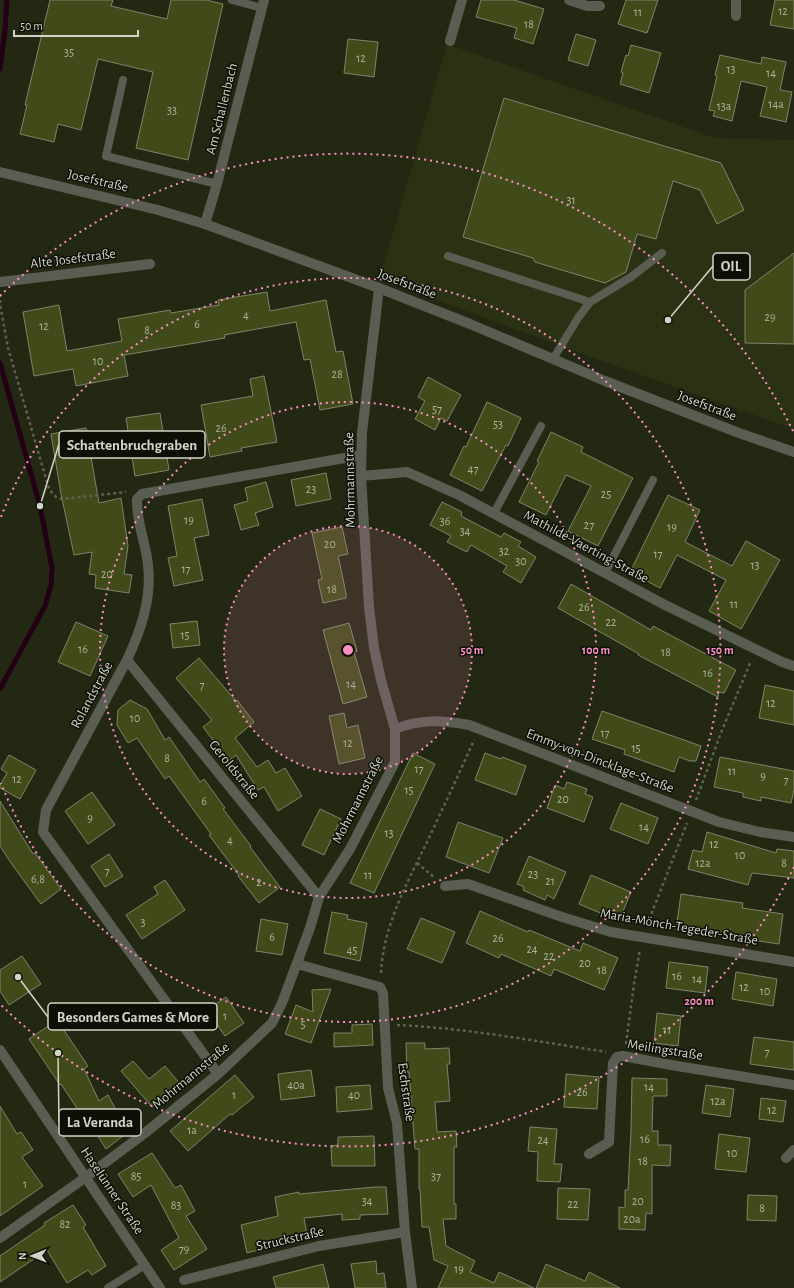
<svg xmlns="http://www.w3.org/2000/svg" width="794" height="1288" font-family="'Alegreya Sans',sans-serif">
<rect width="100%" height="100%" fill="#232812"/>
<path fill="#2b3214" d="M447 44 715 138 794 140V429L608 363 380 279Z"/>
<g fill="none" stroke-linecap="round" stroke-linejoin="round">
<path stroke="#230013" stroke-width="5" d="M0 69 5 29 7 0
M0 363 40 506 52 568 51 585 45 606 0 689"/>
</g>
<path fill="#414b19" stroke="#7d846a" d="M50 0H113L111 6 167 19 171 0H206L223 4 188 160 136 148 153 72 98 59 81 130 58 124 54 142 20 134 27 105H25Z
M481 0H514L544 9 533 44 514 38 517 28 476 17Z
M626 0H658L647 33 618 24Z
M775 0H794V29L770 25Z
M576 34 596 40 588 66 568 60Z
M348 39 378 42 374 77 344 73Z
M631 45 661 53 649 93 620 84 623 73 621 72 626 55 628 56Z
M720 55 761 64 762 57 786 62 780 90 792 92 786 122 760 116 767 87 741 81 732 121 713 116 715 111 709 110 717 76 715 75Z
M504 98 721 163 744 210 717 224 700 190 673 181 656 239 637 234 626 272 605 283 535 262 533 258 463 237Z
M794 253V344L745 343V290Z
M267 292 270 311 326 300 336 352 343 351 353 404 320 410 310 359 304 360 296 322 224 335 225 338 124 355 128 376 76 386 73 369 34 376 23 312 59 305 67 351 122 341 118 319 170 310 171 313 219 305 218 300Z
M264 376 277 442 241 448 242 451 210 457 201 405 253 396 250 379Z
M428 377 461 395 447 421 441 418 435 430 415 419 425 401 418 397Z
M487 402 521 418 508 446 506 445 482 491 450 475 464 446 466 447Z
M160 413 169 470 135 476 126 418Z
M86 428 99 503 121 498 128 546 124 574 132 575 129 593 95 588 96 575 89 574 92 552 74 555 61 494 51 434Z
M551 432 583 447 581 452 633 478 598 546 568 531 591 486 566 475 546 515 519 502 539 462 537 461Z
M326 473 331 499 296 506 291 480Z
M266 482 273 507 255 513 259 525 241 530 234 505 248 501 245 488Z
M668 495 700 510 685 542 732 566 746 541 780 560 741 629 709 611 726 580 677 555 660 588 630 572Z
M202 499 209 535 194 538 203 580 174 586 168 558 177 556 168 506Z
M442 502 462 512 461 516 501 537 504 533 521 542 518 546 536 557 521 583 503 572 507 566 471 545 467 552 447 542 451 536 430 525Z
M342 527 348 554 338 556 346 593V598L323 603 318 580 322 579 312 533Z
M571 584 651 630 653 626 736 670 724 693 719 692 718 697 638 655 639 654 558 608Z
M197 621 200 645 173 648 170 624Z
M76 622 108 636 90 676 58 662Z
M349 623 357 651 354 652 367 697 343 704 323 630Z
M199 658 236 701 237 700 254 722 235 738 257 767 268 760 276 773 285 768 302 796 278 811 264 787 258 790 236 755 229 761 203 727 212 720 176 678Z
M765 685 794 691V725L759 718Z
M130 700 147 709 165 740 169 737 200 782 204 779 225 808 223 809 251 846 250 847 280 887 259 903 238 876 239 875 209 835 211 834 169 776 165 779 137 738 128 743 117 725 118 710Z
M602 711 701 746 696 761H690L679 757 674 772 624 754 625 750 592 739Z
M344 713 347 728 358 725 365 758 339 764 329 716Z
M413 753 435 764 374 893 350 883Z
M485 753 501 759 502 757 526 766 516 795 475 780Z
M9 755 36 770 20 799 0 788V785L7 773 1 769Z
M720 757 794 771V790L791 803 761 797V801L743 797V793L714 787Z
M567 782 587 789 585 794 593 797 584 822 547 808 555 785 564 789Z
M92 792 115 825 88 844 65 811Z
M0 801 33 854 35 853 61 889 41 904 11 863 0 846Z
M621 803 658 818 648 844 610 829Z
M320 809 341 819 324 855 302 845Z
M458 822 503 838 489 873 446 857Z
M707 832 776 853 777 849 794 851V878L752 873 748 885 688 869 693 850 702 852Z
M109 854 123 876 105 887 91 866Z
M529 856 566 872 554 899 547 895 545 900 523 890 524 887 517 884Z
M591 875 631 892 619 921 579 904Z
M165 880 185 910 142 939 126 915 158 894 154 887Z
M681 894 743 903 742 908 783 914 779 944 676 929Z
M480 911 528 932 529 930 580 951 583 943 618 958 604 990 554 969 551 976 501 954 499 958 466 943Z
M332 912 348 915 347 919 367 923 360 961 324 953Z
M421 918 455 932 442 963 407 949Z
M261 919 288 924 282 955 256 951Z
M22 956 41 984 9 1005 0 991V970Z
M669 962 708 967 705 993 666 988Z
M736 972 777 979 773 1006 732 999Z
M331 989 311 1043 285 1034 296 1005 313 1012 312 990Z
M226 997 244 1023 225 1036 207 1010Z
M657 1013 681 1016 678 1046 654 1043Z
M57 1020 88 1066 84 1069 99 1101 108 1095 118 1114 121 1112 132 1129 106 1149 84 1114 82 1116 61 1084 60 1085 29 1039Z
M372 1024 373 1045 334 1047V1033H352V1025Z
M754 1037 794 1042V1070L750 1064Z
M406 1043H425V1049L449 1048 450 1064H447L450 1101 435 1102 437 1132 456 1131 457 1147H454V1204H456V1219H443L446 1246 475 1261 470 1272 494 1283 499 1272 534 1288H438L448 1266 434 1260 429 1227H422L420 1189H419V1149H415L409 1072H407Z
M133 1061 149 1079 165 1066 180 1084 152 1107 121 1071Z
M311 1070 315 1096 281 1100 278 1074Z
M566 1074 599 1077 597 1109 564 1107Z
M235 1075 254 1097 232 1115 230 1114 188 1151 170 1131Z
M632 1078 667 1079V1096H653L652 1131H658V1145H671L670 1166 652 1165V1214L646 1213 645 1230 619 1229V1207L625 1208V1190H628L631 1130Z
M370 1085 372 1109 337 1112 336 1087Z
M706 1085 734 1089 730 1117 702 1113Z
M761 1098 786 1101 783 1122 759 1119Z
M0 1106 17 1134 21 1132 33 1150 22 1157 43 1186 0 1216Z
M530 1127 557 1129 554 1164H562L560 1182 537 1181 538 1152 528 1151Z
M719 1134 750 1138 746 1172 715 1169Z
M374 1136 375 1166H332L331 1146 338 1145V1137Z
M152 1153 175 1188 181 1185 195 1211 186 1216 207 1249 174 1270 161 1250 179 1238 151 1185 133 1197 118 1174Z
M375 1187H386L388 1214 360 1215V1219L342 1220V1214L304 1218 307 1235 265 1242 266 1248 247 1253 241 1225 278 1216 275 1197 299 1192V1194Z
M558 1188 590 1189 588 1220 557 1219Z
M748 1195 777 1196 776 1221 747 1220Z
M73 1205 86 1225 83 1227 106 1266 92 1275 88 1270 67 1283 47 1250 0 1282V1256L45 1225 44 1223Z
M376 1261 377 1274 384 1273 386 1288H355L351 1264Z
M323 1264 329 1288H276L273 1277Z
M546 1264 585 1281 589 1272 620 1288H536Z"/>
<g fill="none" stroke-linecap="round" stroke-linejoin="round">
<path stroke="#5e624f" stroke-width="2.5" stroke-dasharray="3 3" stroke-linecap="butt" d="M0 294V304L8 348 49 489 56 497 62 499 126 492
M696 800 722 730 751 661
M417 863 435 878
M647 925 687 823
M381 973C383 927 407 883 427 842 443 808 459 774 474 740
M397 1025C466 1028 534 1041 601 1051L606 1052
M626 1044 634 984 640 949"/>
<path stroke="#5a5d52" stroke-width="8" d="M232 0 262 8
M123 80 106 156 217 184
M448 256 590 302
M553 359 578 318 590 302 631 277 662 253
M494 513 541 426
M605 573 653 480
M108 1288 145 1265"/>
<path stroke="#5a5d52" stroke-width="10" d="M569 0 587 6H600
M736 16V0
M450 41 462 0
M205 224 217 184 264 0
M0 282 150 264
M361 476 407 472 459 495 665 605 782 662 794 666
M127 660 319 897
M395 729C421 719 441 720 469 725L719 822 760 832 794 837
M445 886 468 884 562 917 611 932 794 962
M297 964 380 987 383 993 388 1088 397 1123 405 1232 412 1288
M218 1074 43 832 46 810 127 660C141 630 152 598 148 565 146 543 136 522 137 499L142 494 361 455
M589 1154 609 1142 613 1063 617 1057 623 1056 671 1065 794 1085
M786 1158 794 1150
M0 1238 86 1177 145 1133 218 1074 272 1023 282 1003 310 928 319 897 350 849 395 762V729L381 680 374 648 369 607 361 476 362 433 379 288
M184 1280 319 1246 405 1232"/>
<path stroke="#5a5d52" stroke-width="10" d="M0 172 158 210 205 224 379 288 470 324 605 381 739 433 794 452
M0 1050 160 1288"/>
</g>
<circle cx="348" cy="650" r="124" fill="#fb8fc5" fill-opacity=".12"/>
<g fill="none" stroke="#fb8fc5" stroke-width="2" stroke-dasharray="2 4">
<circle cx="348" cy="650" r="124"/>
<circle cx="348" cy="650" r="248"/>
<path d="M1 517A372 372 0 1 1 1 783"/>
<path d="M794 867A496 496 0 0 1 0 1004M0 296A496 496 0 0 1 794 433"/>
</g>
<g text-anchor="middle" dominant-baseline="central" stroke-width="3" stroke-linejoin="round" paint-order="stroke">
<g font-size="12" fill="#adb29c">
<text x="783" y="11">12</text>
<text x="638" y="12">11</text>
<text x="529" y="24">18</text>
<text x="69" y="52">35</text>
<text x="361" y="58">12</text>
<text x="731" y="69">13</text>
<text x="771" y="73">14</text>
<text x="776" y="104">14a</text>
<text x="724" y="106">13a</text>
<text x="172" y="110">33</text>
<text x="571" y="200">31</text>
<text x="246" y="315">4</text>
<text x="770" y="317">29</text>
<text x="197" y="324">6</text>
<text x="44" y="326">12</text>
<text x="147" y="330">8</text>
<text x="98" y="361">10</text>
<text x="337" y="374">28</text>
<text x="437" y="409">57</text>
<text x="498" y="424">53</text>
<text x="221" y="428">26</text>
<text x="473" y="469">47</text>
<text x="311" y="489">23</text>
<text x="606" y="494">25</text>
<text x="189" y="520">19</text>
<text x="445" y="521">36</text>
<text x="589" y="525">27</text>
<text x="672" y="527">19</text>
<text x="465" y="531">34</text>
<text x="330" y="544">20</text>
<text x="504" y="551">32</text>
<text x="658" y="554">17</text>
<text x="521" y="561">30</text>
<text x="755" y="565">13</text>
<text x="186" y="569">17</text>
<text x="107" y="574">20</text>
<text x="332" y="589">18</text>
<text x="734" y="604">11</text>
<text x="584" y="607">26</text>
<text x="611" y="622">22</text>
<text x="185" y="635">15</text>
<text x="83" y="649">16</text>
<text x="666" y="652">18</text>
<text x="708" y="673">16</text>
<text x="351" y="684">14</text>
<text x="202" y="685">7</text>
<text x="771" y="703">12</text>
<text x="135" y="718">10</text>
<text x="605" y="733">17</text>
<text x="348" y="743">12</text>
<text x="636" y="748">15</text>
<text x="167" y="758">8</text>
<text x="419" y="769">17</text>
<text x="732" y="771">11</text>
<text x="763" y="776">9</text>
<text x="17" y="779">12</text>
<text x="786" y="780">7</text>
<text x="409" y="790">15</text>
<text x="563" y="799">20</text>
<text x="204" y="801">6</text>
<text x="90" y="818">9</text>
<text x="644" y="827">14</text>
<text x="389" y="833">13</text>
<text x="230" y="840">4</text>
<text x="714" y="844">12</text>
<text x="740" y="855">10</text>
<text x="703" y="863">12a</text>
<text x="784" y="863">8</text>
<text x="107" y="871">7</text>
<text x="533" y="874">23</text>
<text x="368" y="875">11</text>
<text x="38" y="879">6,8</text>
<text x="550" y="881">21</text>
<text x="259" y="882">2</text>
<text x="143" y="922">3</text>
<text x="272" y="937">6</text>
<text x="498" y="938">26</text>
<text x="532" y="949">24</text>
<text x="352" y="950">45</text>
<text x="549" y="956">22</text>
<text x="585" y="963">20</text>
<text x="602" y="970">18</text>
<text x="677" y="976">16</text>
<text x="697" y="979">14</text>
<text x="744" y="987">12</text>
<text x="765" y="991">10</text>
<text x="225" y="1016">1</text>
<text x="303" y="1024">5</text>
<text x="667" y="1030">11</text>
<text x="767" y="1052">7</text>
<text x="296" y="1085">40a</text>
<text x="649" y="1087">14</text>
<text x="582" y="1092">26</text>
<text x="234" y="1095">1</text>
<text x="354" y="1095">40</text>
<text x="718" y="1101">12a</text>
<text x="772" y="1110">12</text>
<text x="192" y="1130">1a</text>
<text x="645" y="1139">16</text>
<text x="543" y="1140">24</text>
<text x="732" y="1153">10</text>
<text x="643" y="1161">18</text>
<text x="136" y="1176">85</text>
<text x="436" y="1176">37</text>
<text x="25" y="1184">1</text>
<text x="367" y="1201">34</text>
<text x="638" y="1201">20</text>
<text x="573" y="1204">22</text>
<text x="176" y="1205">83</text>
<text x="762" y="1208">8</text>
<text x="632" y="1219">20a</text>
<text x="65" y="1224">82</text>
<text x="184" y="1249">79</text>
<text x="459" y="1269">19</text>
</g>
<g font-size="14" fill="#d1d5c7" stroke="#0d1007">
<text transform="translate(222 109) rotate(-76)">Am Schallenbach</text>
<text transform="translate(98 181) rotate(13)">Josefstraße</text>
<text transform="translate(73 259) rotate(-7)">Alte Josefstraße</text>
<text transform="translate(407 284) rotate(21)">Josefstraße</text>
<text transform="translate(707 406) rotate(21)">Josefstraße</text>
<text transform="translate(350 480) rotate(-91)">Mohrmannstraße</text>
<text transform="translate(586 547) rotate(28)">Mathilde-Vaerting-Straße</text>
<text transform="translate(92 695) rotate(-62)">Rolandstraße</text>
<text transform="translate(600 761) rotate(21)">Emmy-von-Dincklage-Straße</text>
<text transform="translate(234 770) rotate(51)">Geroldstraße</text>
<text transform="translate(358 800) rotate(-63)">Mohrmannstraße</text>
<text transform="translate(679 927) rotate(10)">Maria-Mönch-Tegeder-Straße</text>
<text transform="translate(665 1050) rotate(9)">Meilingstraße</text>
<text transform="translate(191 1076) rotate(-40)">Mohrmannstraße</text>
<text transform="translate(406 1092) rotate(82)">Eschstraße</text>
<text transform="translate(112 1191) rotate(56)">Haselünner Straße</text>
<text transform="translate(290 1239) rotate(-13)">Struckstraße</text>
</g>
</g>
<circle cx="348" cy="650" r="6" fill="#fb8fc5" stroke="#0d1007" stroke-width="2"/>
<g font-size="12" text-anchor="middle" font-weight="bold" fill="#fb8fc5" stroke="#0d1007" stroke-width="3" stroke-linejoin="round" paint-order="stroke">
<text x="472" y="654">50 m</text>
<text x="596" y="654">100 m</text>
<text x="720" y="654">150 m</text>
<text x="699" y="1005">200 m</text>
</g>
<path fill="none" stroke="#d1d5c7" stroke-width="1.5" d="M668 320L713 266M40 506L59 444M18 977L48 1017M58 1053L59 1122"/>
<g fill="#d1d5c7" stroke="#0d1007" stroke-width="1.5">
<circle cx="668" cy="320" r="4"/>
<circle cx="40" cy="506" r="4"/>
<circle cx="18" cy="977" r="4"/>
<circle cx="58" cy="1053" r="4"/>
</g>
<g fill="#0d1007" stroke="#d1d5c7" stroke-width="1.5">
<rect x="713" y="253" width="37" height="27" rx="4"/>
<rect x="59" y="431" width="146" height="27" rx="4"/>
<rect x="48" y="1003" width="169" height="27" rx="4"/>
<rect x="59" y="1109" width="82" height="27" rx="4"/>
</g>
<g font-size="15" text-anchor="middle" font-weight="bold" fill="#d1d5c7">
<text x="731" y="271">OIL</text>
<text x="132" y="450">Schattenbruchgraben</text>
<text x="133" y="1022">Besonders Games &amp; More</text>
<text x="100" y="1127">La Veranda</text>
</g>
<g transform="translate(32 1256) rotate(269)" stroke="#0d1007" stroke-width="3" paint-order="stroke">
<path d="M0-3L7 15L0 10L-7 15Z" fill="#d1d5c7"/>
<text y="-6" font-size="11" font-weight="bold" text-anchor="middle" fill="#d1d5c7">N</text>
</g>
<path d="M14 30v6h124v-6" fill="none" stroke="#d1d5c7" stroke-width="2"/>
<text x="20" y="30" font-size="12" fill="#d1d5c7" stroke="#0d1007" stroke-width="3" paint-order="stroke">50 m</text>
</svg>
